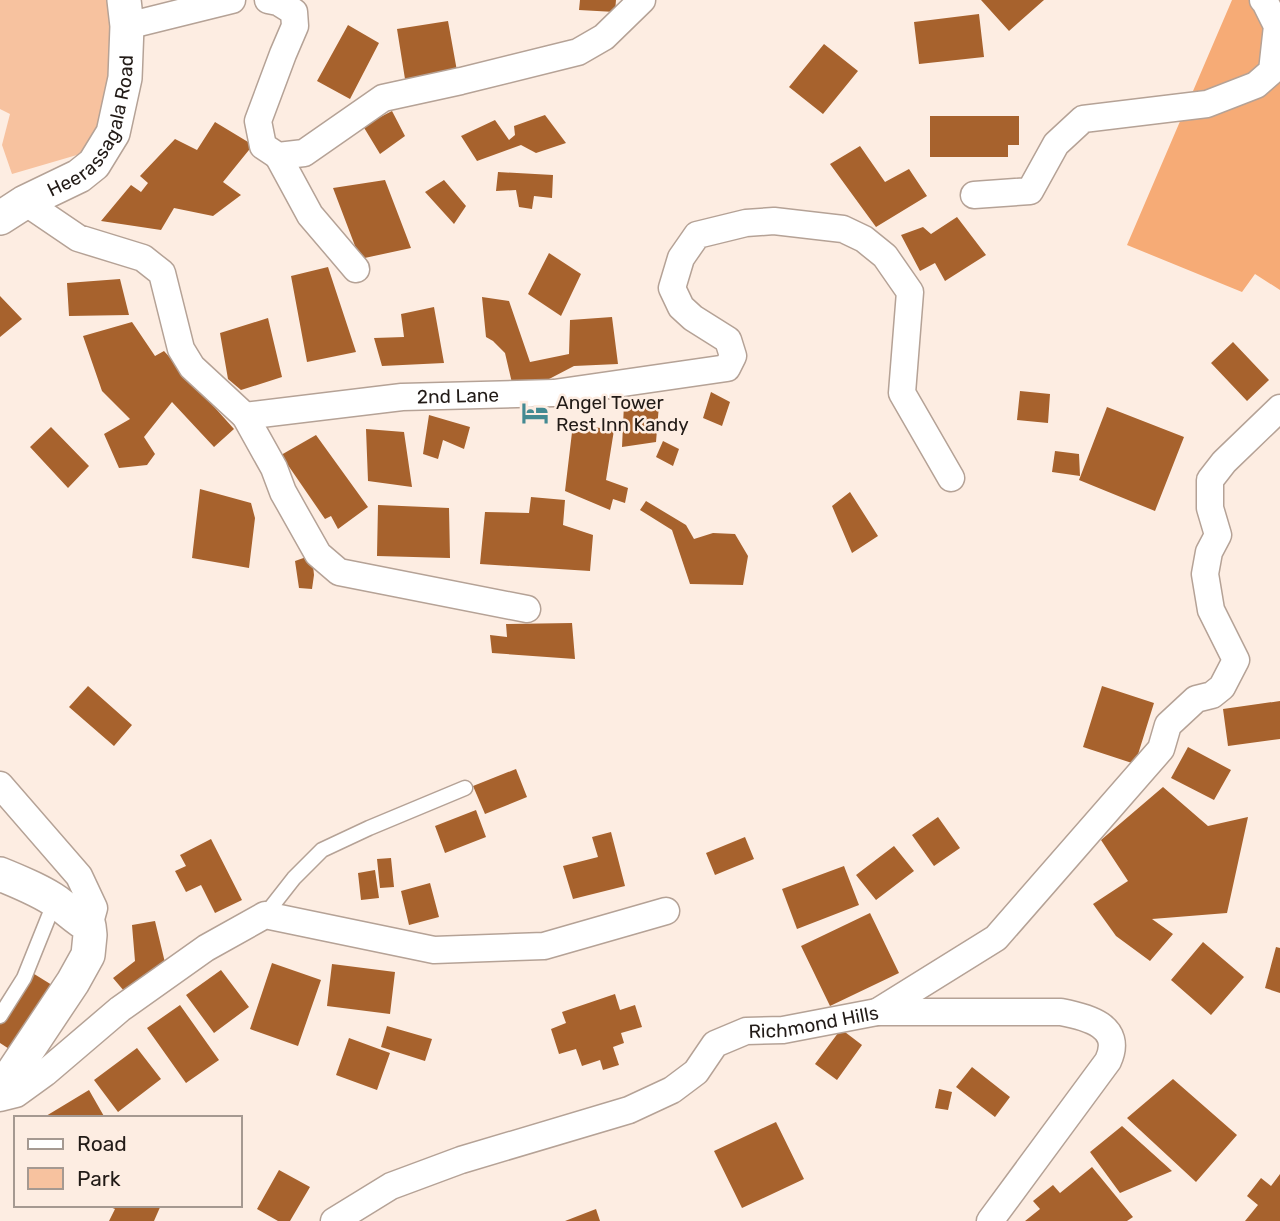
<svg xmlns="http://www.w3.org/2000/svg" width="1280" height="1221" font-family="Rubik,sans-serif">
  <rect width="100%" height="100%" fill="#fdede2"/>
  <path fill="#f7c29f" d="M0 0H112L114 104 94 150 12 174 2 145 10 114 0 109Z"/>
  <path fill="#f6ab76" d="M1232 0H1280V290L1255 274 1242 292 1127 245Z"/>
  <path fill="#a7622d" d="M580 0H616L615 12 579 10Z
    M981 0H1044L1009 31Z
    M979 14 984 57 919 64 914 22Z
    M448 21 457 71 405 79 397 29Z
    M348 25 379 43 350 99 317 81Z
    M824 44 858 71 823 114 789 87Z
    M392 111 405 136 380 154 363 126Z
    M545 115 566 143 536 153 521 145 477 161 461 136 495 120 509 140 515 135 514 126Z
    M930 116H1019V145H1008V157H930Z
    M215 122 253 145 223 182 241 195 213 216 174 208 161 230 101 221 131 185 141 192 148 183 140 176 175 139 197 150Z
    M860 146 885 182 909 169 927 196 876 227 830 164Z
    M498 172 553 175 552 198 534 196 532 209 519 207 516 190 496 191Z
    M385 180 411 248 360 259 333 188Z
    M444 180 466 206 454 224 425 192Z
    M957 217 986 255 945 281 935 263 920 271 901 235 923 227 931 234Z
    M549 253 581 274 561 316 528 294Z
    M328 267 356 352 307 362 291 276Z
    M120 279 129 315 69 316 67 283Z
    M0 296 22 319 0 337Z
    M482 297 509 301 530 362 569 354 570 320 612 317 618 364 574 366 528 390 512 383 505 353 493 341 486 337Z
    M434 307 444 363 382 366 374 338 404 337 401 314Z
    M268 318 282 377 241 390 228 379 220 333Z
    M132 322 155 356 164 351 234 429 214 447 172 402 144 437 155 454 147 465 119 468 104 434 130 419 102 391 83 336Z
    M1233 342 1269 380 1247 401 1211 363Z
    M1020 391 1050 394 1048 423 1017 420Z
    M711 392 730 402 722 426 703 418Z
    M624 404 659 405 656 442 622 447Z
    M1107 407 1184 437 1155 511 1079 480Z
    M429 415 470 427 464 449 443 440 438 459 423 454Z
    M573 424 614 430 606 480 628 488 625 503 613 499 610 510 565 491Z
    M51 427 89 466 68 488 30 447Z
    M366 429 404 432 412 487 368 481Z
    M316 435 368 507 338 529 331 516 325 519 281 455Z
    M663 441 679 449 673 466 656 457Z
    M1055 451 1079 454 1080 476 1052 472Z
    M200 489 251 503 255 518 249 568 192 558Z
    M850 492 878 536 852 553 832 506Z
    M531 497 565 500 563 525 593 535 590 571 480 564 485 512 529 513Z
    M646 501 686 525 694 539 713 533 735 534 748 556 743 585 690 584 672 530 640 510Z
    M378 505 449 508 450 558 377 556Z
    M312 555 314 575 312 589 299 588 295 561Z
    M572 623 575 659 492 653 490 635 507 637 506 624Z
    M88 686 132 725 114 746 69 707Z
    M1102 686 1154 703 1135 764 1083 747Z
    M1280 701V739L1228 746 1223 709Z
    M1188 747 1231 770 1214 800 1171 778Z
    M516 769 527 797 485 814 473 786Z
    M1163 787 1208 826 1248 817 1227 913 1152 919 1173 934 1150 961 1116 936 1093 904 1128 881 1101 840Z
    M476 810 486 837 445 853 435 826Z
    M938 817 960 848 934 866 912 835Z
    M611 832 625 886 573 899 563 866 598 857 592 837Z
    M745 837 754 859 715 875 706 853Z
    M211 839 242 900 215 913 201 885 186 892 175 871 186 866 180 855Z
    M894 846 914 871 876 900 856 875Z
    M391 858 394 887 380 888 377 859Z
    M844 866 859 905 797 929 782 889Z
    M375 870 379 898 361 900 358 873Z
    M430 883 439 917 409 925 401 891Z
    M870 913 899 973 830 1006 801 946Z
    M155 921 167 971 130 998 113 978 135 961 132 925Z
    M1203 942 1244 977 1211 1015 1171 980Z
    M1276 947 1280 948V993L1265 988Z
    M272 963 321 980 298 1046 250 1029Z
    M332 964 395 972 390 1014 327 1006Z
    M221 970 249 1007 214 1033 186 995Z
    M31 972 60 990 20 1056 0 1043V1023Z
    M615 994 620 1010 635 1005 642 1027 621 1033 624 1043 613 1047 619 1065 603 1070 600 1060 582 1066 576 1049 559 1054 551 1029 566 1023 562 1012Z
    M180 1005 219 1060 186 1083 147 1028Z
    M387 1026 432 1039 425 1061 381 1047Z
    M841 1029 862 1045 837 1080 815 1064Z
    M349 1038 390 1053 377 1090 336 1075Z
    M137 1048 161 1079 118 1112 94 1080Z
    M972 1067 1010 1097 995 1117 956 1087Z
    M1173 1079 1237 1135 1196 1182 1127 1118Z
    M939 1089 952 1092 948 1110 935 1108Z
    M89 1090 105 1118H47L46 1116Z
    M776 1122 804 1179 742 1208 714 1151Z
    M1122 1126 1172 1171 1120 1193 1090 1152Z
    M1092 1167 1133 1217 1127 1221H1025L1040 1209 1033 1201 1053 1185 1060 1193Z
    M279 1170 310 1187 290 1221H278L257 1209Z
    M1280 1174V1221H1245L1258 1205 1247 1196 1261 1178 1271 1186Z
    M105 1205H161L154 1221H109L115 1209Z
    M596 1209 600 1221H565Z"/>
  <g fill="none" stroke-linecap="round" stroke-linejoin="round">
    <defs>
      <path id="service" d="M265 915 294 878 322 850 369 828 465 788
        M0 1016 24 978 55 901"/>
      <g id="minor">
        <path d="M268 0 278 2 294 12 295 26 283 54 258 121 263 146 278 156 304 153 383 98 461 81 578 52 604 37 642 0"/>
        <path d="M127 26 232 0"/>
        <path d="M278 156 310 215 356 269"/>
        <path d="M974 195 1030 191 1056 144 1083 119 1207 104 1256 85 1272 71 1277 26 1265 2 1263 0"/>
        <path id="s1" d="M25 202 78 238 143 258 162 273 181 349 192 367 245 416 402 397 554 393 727 368 733 356 728 340 693 318 681 307 672 288 681 258 697 235 746 223 774 221 843 229 864 239 885 256 910 292 902 393 951 478"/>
        <path d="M245 416 274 468 283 492 318 554 339 572 527 609"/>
        <path d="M0 785 79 876 94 908 89 926"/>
        <path d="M877 1012 996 938 1161 749 1168 725 1196 699 1212 695 1222 687 1236 660 1211 610 1205 574 1209 552 1218 535 1210 508V480L1224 462 1280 408"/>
        <path d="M0 1098 16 1094 45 1073 120 1009 206 948 265 915 434 950 544 946 666 911"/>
        <path id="s2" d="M334 1221 391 1186 461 1160 629 1110 672 1090 696 1072 715 1044 746 1031 783 1030 877 1012H1061C1087 1017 1124 1026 1108 1061L990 1221"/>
      </g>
      <g id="tertiary">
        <path id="s3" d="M0 218 25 202 79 176 94 164 113 133 125 78 127 26 124 0"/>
        <path d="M0 874C19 882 40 890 57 902 68 910 77 919 89 926L90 935 88 955 73 982 9 1078 0 1085"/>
      </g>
    </defs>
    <use href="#service" stroke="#b5a296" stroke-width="17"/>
    <use href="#minor" stroke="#b5a296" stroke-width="29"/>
    <use href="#tertiary" stroke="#b5a296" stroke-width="36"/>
    <use href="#service" stroke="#fff" stroke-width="14"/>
    <use href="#minor" stroke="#fff" stroke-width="26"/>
    <use href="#tertiary" stroke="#fff" stroke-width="33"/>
  </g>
  <defs>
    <symbol id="hotel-bare" viewBox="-9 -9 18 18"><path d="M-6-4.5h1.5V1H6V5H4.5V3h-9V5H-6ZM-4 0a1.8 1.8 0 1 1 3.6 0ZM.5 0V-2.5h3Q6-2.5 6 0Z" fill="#438a92" stroke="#fdede2" stroke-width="2.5" paint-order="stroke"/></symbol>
  </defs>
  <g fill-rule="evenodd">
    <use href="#hotel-bare" x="516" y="394" width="38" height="38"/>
  </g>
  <g text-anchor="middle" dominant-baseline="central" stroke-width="5" stroke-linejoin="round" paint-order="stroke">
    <g font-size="19" fill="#221b17" stroke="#fdede2">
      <text stroke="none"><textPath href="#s3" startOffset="140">Heerassagala Road</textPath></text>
      <text stroke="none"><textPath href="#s1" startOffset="542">2nd Lane</textPath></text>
      <text stroke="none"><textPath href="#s2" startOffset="530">Richmond Hills</textPath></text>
    </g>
    <g font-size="19" fill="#221b17" stroke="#fdede2" text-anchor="start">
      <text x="556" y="402">Angel Tower<tspan x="556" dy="22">Rest Inn Kandy</tspan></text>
    </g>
  </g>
  <rect x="14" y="1116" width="228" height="91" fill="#fdede2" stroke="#a59991" stroke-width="2"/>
  <rect x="28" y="1139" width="35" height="10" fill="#ffffff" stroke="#a59991" stroke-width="2"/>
  <text x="77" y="1151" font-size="21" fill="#221b17">Road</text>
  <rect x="28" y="1168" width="35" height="21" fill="#f7c29f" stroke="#a59991" stroke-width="2"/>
  <text x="77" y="1186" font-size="21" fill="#221b17">Park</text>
</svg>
